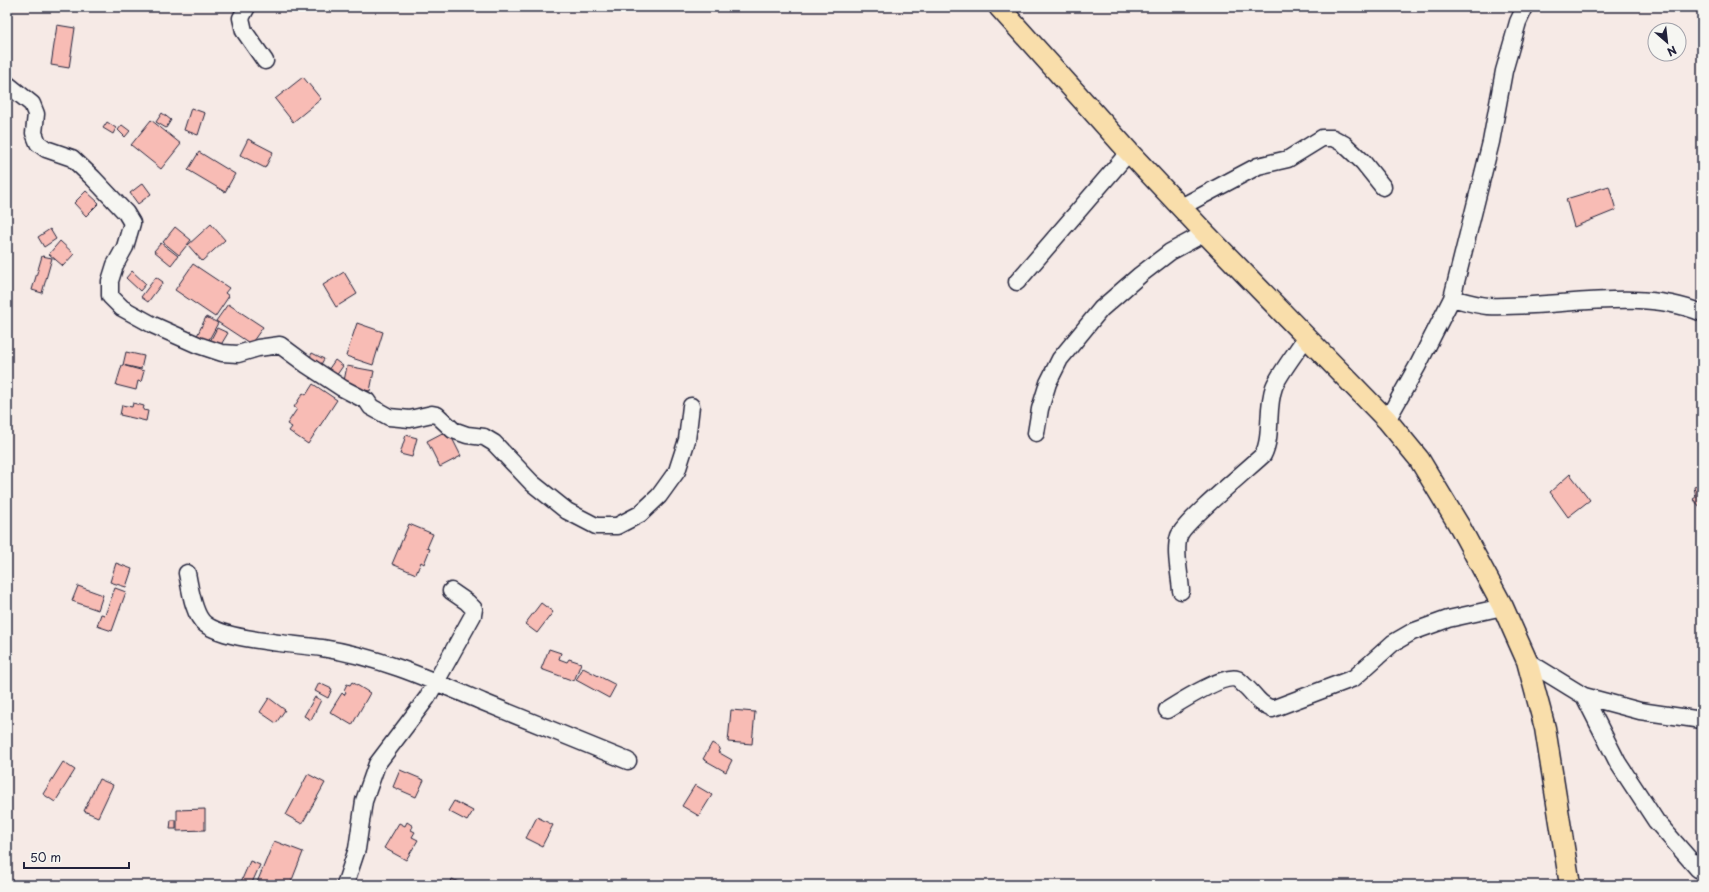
<svg xmlns="http://www.w3.org/2000/svg" width="1709" height="892" font-family="'Playpen Sans',sans-serif">
  <rect width="100%" height="100%" fill="#f6eae6"/>
  <filter id="ink" filterUnits="userSpaceOnUse"><feTurbulence type="fractalNoise" baseFrequency=".025" numOctaves="2"/><feDisplacementMap in="SourceGraphic" scale="8" xChannelSelector="R" yChannelSelector="G"/><feConvolveMatrix kernelMatrix="1 2 1 2 8 2 1 2 1" color-interpolation-filters="sRGB"/></filter>
  <g filter="url(#ink)">
    <path fill="#f8bcb5" stroke="#22223b" d="M57 25 75 28 69 68 51 65Z
      M303 77 321 99 293 122 275 99Z
      M191 108 205 113 198 135 184 130Z
      M162 113 171 120 166 128 156 122Z
      M151 120 181 144 161 169 131 145Z
      M107 122 116 128 113 134 103 128Z
      M122 125 130 131 125 137 118 130Z
      M248 139 273 152 265 168 240 155Z
      M199 152 235 174 225 192 188 170Z
      M143 183 151 194 138 204 130 193Z
      M1609 186 1616 210 1574 227 1566 199Z
      M86 191 99 203 86 216 74 203Z
      M211 224 225 240 202 261 188 245Z
      M175 227 191 240 179 255 163 242Z
      M50 229 56 239 44 247 38 237Z
      M60 241 74 254 63 266 49 254Z
      M161 243 178 256 171 265 154 251Z
      M42 256 52 258 42 293 32 290Z
      M193 264 229 288 225 293 229 296 215 317 175 290Z
      M132 271 146 284 140 291 126 278Z
      M344 272 357 294 336 307 323 285Z
      M156 277 163 282 148 302 141 297Z
      M228 304 263 327 251 344 216 321Z
      M206 317 218 323 205 347 194 342Z
      M357 323 383 332 373 365 346 356Z
      M217 328 228 333 219 348 209 343Z
      M126 352 144 356 141 369 123 365Z
      M312 353 324 359 319 368 307 363Z
      M335 360 343 366 336 376 328 370Z
      M122 365 144 371 141 382 138 381 136 390 116 385Z
      M347 366 374 371 370 391 343 386Z
      M313 384 337 400 308 444 289 431 292 427 287 424 297 409 294 407 303 393 306 395Z
      M133 403 144 406 143 410 148 411 146 421 120 415 122 405 132 407Z
      M448 430 461 456 440 467 427 441Z
      M406 435 417 438 412 457 400 454Z
      M1570 474 1590 500 1568 517 1550 492Z
      M1702 483V509L1693 499 1696 497 1694 487Z
      M409 524 433 534 427 548 430 549 424 564 421 562 416 574 392 564Z
      M116 563 132 569 126 587 110 582Z
      M78 586 103 595 98 610 72 601Z
      M115 588 126 592 112 631 97 626 101 614 105 615Z
      M541 603 553 612 537 633 525 624Z
      M549 649 561 653 559 659 567 662 569 659 581 663 574 681 541 669Z
      M583 668 616 685 609 698 576 680Z
      M352 682 370 693 352 725 330 712 342 693 344 695 346 692 344 690 347 684 350 685Z
      M319 683 332 689 328 698 315 691Z
      M315 697 321 700 311 720 304 716Z
      M269 698 285 710 276 723 260 712Z
      M731 710 755 712 752 744 728 742Z
      M712 743 720 748 718 752 732 760 726 772 703 759Z
      M63 762 75 770 55 802 43 794Z
      M400 770 424 780 416 797 393 787Z
      M308 774 325 783 302 824 286 815Z
      M99 779 113 785 98 817 84 811Z
      M695 785 712 795 699 816 682 806Z
      M454 801 473 811 467 821 448 811Z
      M205 809V830L177 831V810Z
      M537 817 553 825 542 846 526 838Z
      M171 820H176V829H170Z
      M407 822 413 826 411 830 415 832 412 837 418 840 406 860 384 848 399 823 405 826Z
      M274 841 303 852 290 885H256Z
      M250 861 260 865 251 885H241L240 884Z
      M452 879 465 885H450Z"/>
    <g fill="none" stroke-linecap="round" stroke-linejoin="round">
      <defs>
        <path id="minor" d="M247 7 241 18 244 31 265 61
          M7 84 32 104 36 114 34 133 38 143 46 149 72 158 93 178 126 213 132 223 125 247 115 265 110 281V296L122 308 153 325 198 345 222 353 238 354 258 348 280 345 307 365 342 388 367 401 371 407 389 417 410 419 432 414 437 415 453 430 467 435 484 437 494 443 532 483 567 511 596 526H617L640 514 659 496 677 471 687 440 691 406
          M1181 207 1258 166 1288 159 1322 138H1333L1344 144 1363 162 1383 187
          M1017 282 1129 152
          M1452 298C1463 301 1476 305 1487 306 1557 309 1637 286 1702 313
          M1387 420 1418 365 1452 298 1491 142 1504 71 1518 22 1525 7
          M1036 433 1040 409 1048 383 1060 359 1101 309 1140 275 1170 252 1205 233
          M187 573C190 587 193 615 205 624 225 640 294 644 322 648 380 657 429 679 483 702 531 722 580 741 628 761
          M1181 591C1180 575 1174 551 1179 536 1184 522 1248 469 1263 455 1273 436 1266 409 1274 387 1279 374 1298 350 1306 337
          M1527 661 1584 696 1640 711 1702 720
          M1584 696 1618 763 1656 821 1698 869
          M1167 710C1180 702 1224 674 1237 679 1239 680 1242 683 1244 685 1255 694 1257 703 1272 709L1354 678 1393 643 1412 632 1448 619 1503 607
          M345 885 357 849 364 801 377 764 427 698 473 615 474 609 467 602 451 591"/>
        <path id="major" d="M999 7 1129 152 1205 233 1387 420 1419 459 1460 527 1503 607 1527 661 1545 728 1570 885"/>
      </defs>
      <use href="#minor" stroke="#22223b" stroke-width="19"/>
      <use href="#major" stroke="#22223b" stroke-width="23"/>
      <use href="#minor" stroke="#f6f6f2" stroke-width="16"/>
      <use href="#major" stroke="#f9deab" stroke-width="20"/>
    </g>
  </g>
  <rect width="1709" height="892" fill="none" stroke="#f6f6f2" stroke-width="24"/>
  <rect x="12" y="12" width="1685" height="868" fill="none" stroke="#22223b" stroke-width="1.5" filter="url(#ink)"/>
  <g transform="translate(1667 42) rotate(152)"><circle r="19" fill="#f6f6f2" stroke="#a1a1a9"/>
  <path d="M0-3L7 15L0 10L-7 15Z" fill="#22223b"/>
  <text y="-6" font-size="11" font-weight="bold" text-anchor="middle" fill="#22223b">N</text>
  </g>
  <path d="M24 862v6h105v-6" fill="none" stroke="#22223b" stroke-width="2"/>
  <text x="30" y="862" font-size="12" fill="#22223b" stroke="#f6f6f2" stroke-width="3" paint-order="stroke">50 m</text>
</svg>
